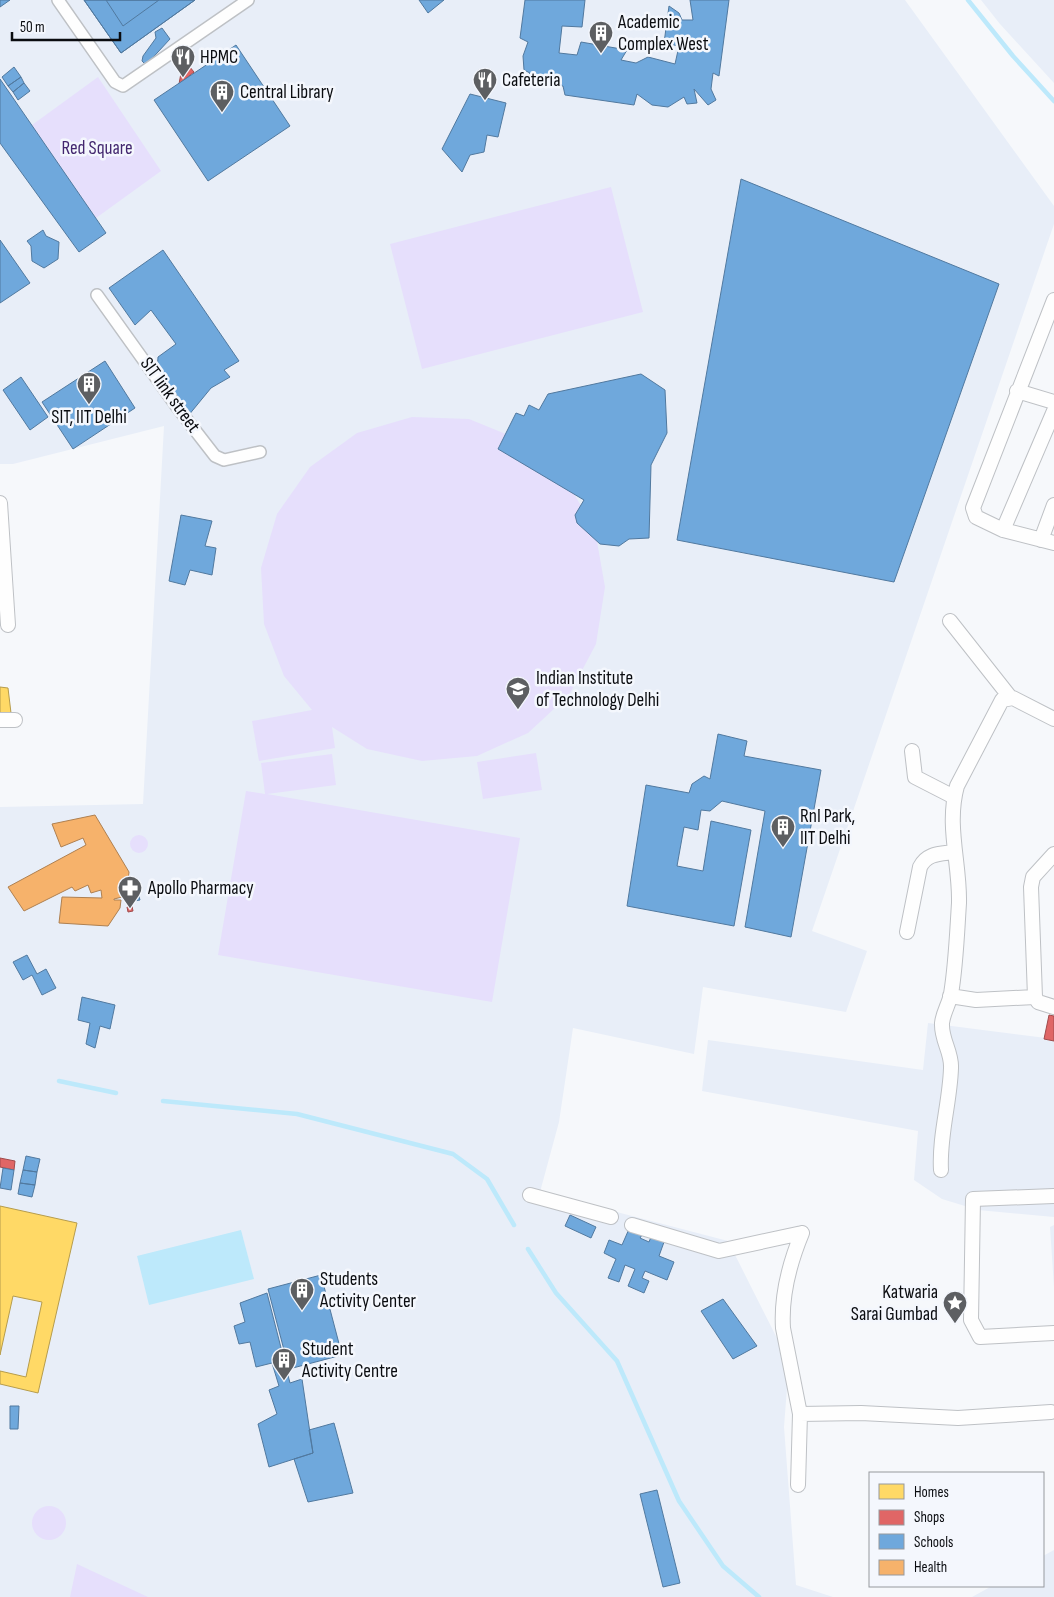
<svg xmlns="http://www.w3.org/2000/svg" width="1054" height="1597" font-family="'Sofia Sans Condensed',sans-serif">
  <rect width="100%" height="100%" fill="#f6f8fb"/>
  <path fill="#e8eef8" d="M0 0H905L1054 206V224L812 931 867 951 846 1012 703 987 694 1054 573 1028 559 1122 540 1192 728 1241 789 1362 784 1427 796 1585 833 1597H0V807L143 804 164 426 13 464H0Z
    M981 0H1054V83L1000 24Z
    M928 1023 1054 1039V1217L978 1210 942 1199 914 1180 918 1131 702 1091 708 1040 923 1070Z
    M1054 1225V1287L1050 1227Z
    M1054 1550V1597H972L992 1586H1043V1556Z"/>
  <path fill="#e6dffc" d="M98 77 161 171 96 218 32 125Z
    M611 187 643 312 422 369 390 244Z
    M412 417 469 419 523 441 566 480 595 530 605 587 596 644 569 695 528 733 477 756 422 761 367 749 332 727 335 748 259 761 252 721 312 710 284 676 264 624 261 568 277 514 310 467 357 433Z
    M536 753 542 790 483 799 477 762Z
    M332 754 336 785 267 794 520 838 492 1002 218 955 246 791 265 794 261 763Z
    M130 844a9 9 0 1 1 18 0a9 9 0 1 1-18 0Z
    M32 1523a17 17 0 1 1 34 0a17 17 0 1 1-34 0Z
    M77 1564 148 1597H70Z"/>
  <path fill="#bde9fb" d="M241 1230 254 1279 149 1305 137 1256Z"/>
  <path fill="#ffd966" stroke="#b69c4c" d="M0 687 8 688 11 713 0 715Z
    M0 1206 77 1223 38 1393 0 1384V1371L26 1377 42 1302 13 1296 0 1355Z"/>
  <path fill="#e06666" stroke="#a04b4c" d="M212 51 216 57 207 63 203 57Z
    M189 66 194 72 179 84 181 73Z
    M132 906 133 911 128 912 127 907Z
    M1049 1015 1054 1016V1041L1044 1039Z
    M0 1158 15 1161 14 1170 0 1167Z"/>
  <path fill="#6fa8dc" stroke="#51799f" d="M0 0H10L0 7Z
    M84 0H195L121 53Z
    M84 0H195L121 53Z
    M106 0H159L123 26Z
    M419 0H444L428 13Z
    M525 0H585L582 27 562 26 559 53 577 55 581 42 627 50 621 60 636 63 648 57 675 64 679 46 664 43 669 6 679 13 682 20H693L690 0H729L719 76 713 73 711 89 716 100 708 105 694 89 697 103 687 104 684 97 668 107 652 105 637 94 634 105 565 95 563 86 549 84 530 85 526 82 530 73 524 70 523 56 528 42 520 38Z
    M162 28 170 39 146 65 142 61 143 56 156 38 155 32Z
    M236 45 290 126 208 181 154 100Z
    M14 67 21 77 8 86 2 77Z
    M21 77 24 83 13 92 8 86Z
    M0 79 106 233 79 252 0 143Z
    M24 83 30 91 18 100 13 92Z
    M470 94 506 103 498 137 487 135 484 152 470 155 462 172 442 149Z
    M741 179 999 284 894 582 677 540Z
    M43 230 46 236 59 242 58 259 44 268 32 261 31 246 27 241Z
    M0 240 30 283 0 303Z
    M163 250 239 361 224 370 230 377 211 388 188 416 157 374 158 357 176 344 151 310 135 325 109 288Z
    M105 361 135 408 73 449 42 402Z
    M641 374 665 390 667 433 651 465 649 538 629 539 619 546 600 544 577 523 575 515 584 500 498 449 516 413 524 416 529 405 539 410 548 394Z
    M21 377 48 417 30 430 3 390Z
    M181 515 212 521 205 546 216 548 212 575 190 570 185 585 169 581Z
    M718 734 747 741 744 756 821 770 791 937 745 927 765 811 722 801 710 811 701 810 698 830 684 827 677 866 703 871 711 821 751 830 734 926 627 906 646 785 689 793 692 784 704 776 710 779Z
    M138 893 140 900 128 902 127 896Z
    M27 955 37 974 46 969 56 988 42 995 32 975 23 980 13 962Z
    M82 997 115 1005 110 1029 100 1026 95 1048 86 1044 90 1023 78 1020Z
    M26 1156 40 1159 37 1172 23 1170Z
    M3 1168 14 1170 11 1190 0 1188Z
    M23 1170 37 1172 35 1185 20 1183Z
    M20 1183 35 1185 32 1197 18 1194Z
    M570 1215 596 1227 591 1238 565 1226Z
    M629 1229 642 1235 640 1238 649 1242 651 1237 664 1242 659 1256 674 1262 667 1280 645 1271 642 1278 649 1281 644 1293 628 1286 635 1269 625 1265 619 1282 608 1278 616 1259 604 1253 609 1240 622 1245Z
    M321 1275 342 1355 289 1369 268 1289Z
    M267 1293 290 1383 302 1379 313 1453 269 1467 258 1424 277 1414 269 1390 279 1386 272 1363 256 1367 250 1342 239 1344 234 1326 245 1322 240 1303Z
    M723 1299 757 1346 733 1359 701 1311Z
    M10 1406H19L18 1429H10Z
    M334 1423 353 1493 308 1502 294 1459 313 1453 309 1430Z
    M657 1490 680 1583 663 1587 640 1494Z"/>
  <path fill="#f6b26b" stroke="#af8050" d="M95 815 129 872 126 896 114 899V900H121L120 908 108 926 59 923 62 897 102 898 101 890 91 893 88 885 75 891 72 887 24 911 8 887 86 845 83 838 61 847 52 824Z"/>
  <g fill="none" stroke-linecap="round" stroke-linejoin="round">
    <path stroke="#bde9fb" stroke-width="4.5" d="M968 0 1013 56 1054 101
      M59 1081 116 1093
      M163 1101 297 1114 453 1154 487 1179 514 1225
      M528 1249 556 1293 617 1361 679 1501 723 1566 759 1597"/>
    <defs>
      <path id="pedestrian" d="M58 0 115 82 123 86 248 0
        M97 295 177 407 215 456 224 460 260 452"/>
      <path id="minor" d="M1054 300 973 508 976 517 1003 530 1054 543
        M1017 391 1054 402
        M0 503 8 625
        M1003 530 1054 411
        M1041 540 1054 505
        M950 621 1010 697
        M0 720H15
        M912 751 915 777 954 797
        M1054 854 1033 877 1031 887 1035 997 1038 1002 1054 1007
        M907 932 920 867C927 853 940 854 954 852
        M950 996 976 1000 1035 997
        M941 1170C939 1136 950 1102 951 1068 952 1052 941 1040 942 1023 943 1013 949 1004 951 994 956 964 957 933 959 903 960 863 946 826 957 786L1002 700 1013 698 1054 719
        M530 1195 611 1217
        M1054 1196 973 1199 971 1320 980 1337 1054 1333
        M632 1225 719 1251 802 1233
        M800 1414 861 1413 958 1418 1051 1412
        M798 1485 800 1414 783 1328C781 1296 790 1262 802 1233"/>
    </defs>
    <use href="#pedestrian" stroke="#bec1c5" stroke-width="14"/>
    <use href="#minor" stroke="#bec1c5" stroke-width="16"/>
    <use href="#pedestrian" stroke="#fefefe" stroke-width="11"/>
    <use href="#minor" stroke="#fefefe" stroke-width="14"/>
  </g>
  <defs>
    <symbol id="building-pin" viewBox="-11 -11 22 30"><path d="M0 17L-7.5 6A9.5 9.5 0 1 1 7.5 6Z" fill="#5d5f62" stroke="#f4f7fd"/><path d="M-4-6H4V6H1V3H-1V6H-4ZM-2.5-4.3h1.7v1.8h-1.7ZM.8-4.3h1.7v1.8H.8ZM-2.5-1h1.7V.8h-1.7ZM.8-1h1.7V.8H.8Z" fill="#fff"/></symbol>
    <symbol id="restaurant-pin" viewBox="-11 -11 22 30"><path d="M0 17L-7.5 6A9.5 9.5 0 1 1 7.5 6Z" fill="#5d5f62" stroke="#f4f7fd"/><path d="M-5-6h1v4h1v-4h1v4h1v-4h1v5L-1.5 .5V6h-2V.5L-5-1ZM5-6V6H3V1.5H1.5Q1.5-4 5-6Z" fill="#fff"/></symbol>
    <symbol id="university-pin" viewBox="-11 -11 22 30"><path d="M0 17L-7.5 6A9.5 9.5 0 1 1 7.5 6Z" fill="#5d5f62" stroke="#f4f7fd"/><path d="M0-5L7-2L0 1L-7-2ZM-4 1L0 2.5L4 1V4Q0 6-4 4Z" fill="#fff"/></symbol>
    <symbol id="pharmacy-pin" viewBox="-11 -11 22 30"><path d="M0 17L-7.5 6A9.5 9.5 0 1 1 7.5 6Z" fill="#5d5f62" stroke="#f4f7fd"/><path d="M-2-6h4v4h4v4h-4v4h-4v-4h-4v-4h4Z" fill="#fff"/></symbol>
    <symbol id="sight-pin" viewBox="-11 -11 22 30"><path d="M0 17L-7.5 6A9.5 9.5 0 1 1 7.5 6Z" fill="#5d5f62" stroke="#f4f7fd"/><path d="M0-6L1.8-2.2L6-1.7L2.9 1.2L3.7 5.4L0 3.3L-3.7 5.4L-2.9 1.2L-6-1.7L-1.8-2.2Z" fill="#fff"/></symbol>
  </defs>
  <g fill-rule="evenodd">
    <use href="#building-pin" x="587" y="19" width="28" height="38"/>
    <use href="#restaurant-pin" x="169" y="43" width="28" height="38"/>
    <use href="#restaurant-pin" x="471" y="66" width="28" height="38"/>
    <use href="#building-pin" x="208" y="78" width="28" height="38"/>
    <use href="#building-pin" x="75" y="370" width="28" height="38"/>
    <use href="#university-pin" x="504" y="675" width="28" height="38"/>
    <use href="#building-pin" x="769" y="813" width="28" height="38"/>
    <use href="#pharmacy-pin" x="116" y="874" width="28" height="38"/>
    <use href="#building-pin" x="288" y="1276" width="28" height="38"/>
    <use href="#sight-pin" x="941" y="1289" width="28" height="38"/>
    <use href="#building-pin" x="270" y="1346" width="28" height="38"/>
  </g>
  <g text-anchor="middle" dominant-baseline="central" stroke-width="5" stroke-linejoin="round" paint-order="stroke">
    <g font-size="19" fill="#0a0c10" stroke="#f4f7fd" text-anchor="start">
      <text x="618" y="22">Academic<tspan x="618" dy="22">Complex West</tspan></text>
      <text x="200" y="57">HPMC</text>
      <text x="502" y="80">Cafeteria</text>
      <text x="240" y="92">Central Library</text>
      <text x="89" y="417" text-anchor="middle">SIT, IIT Delhi</text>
      <text x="536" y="678">Indian Institute<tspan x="536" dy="22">of Technology Delhi</tspan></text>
      <text x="800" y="816">RnI Park,<tspan x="800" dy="22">IIT Delhi</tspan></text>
      <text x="148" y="888">Apollo Pharmacy</text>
      <text x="320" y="1279">Students<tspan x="320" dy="22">Activity Center</tspan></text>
      <text x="938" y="1292" text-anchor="end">Katwaria<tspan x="938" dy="22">Sarai Gumbad</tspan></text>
      <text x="302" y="1349">Student<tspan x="302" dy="22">Activity Centre</tspan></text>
    </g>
    <g font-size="19" fill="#43276f" stroke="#f4f7fd">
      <text x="97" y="148">Red Square</text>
    </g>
    <g font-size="19" fill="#0a0c10" stroke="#f4f7fd">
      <text transform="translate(170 395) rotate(54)">SIT link street</text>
    </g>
  </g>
  <rect x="869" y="1472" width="175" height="115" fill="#f4f7fd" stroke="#96999e"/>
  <rect x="879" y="1484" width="25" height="15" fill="#ffd966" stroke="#96999e"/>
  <text x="914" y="1497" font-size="15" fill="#0a0c10">Homes</text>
  <rect x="879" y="1510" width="25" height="15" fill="#e06666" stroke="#96999e"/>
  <text x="914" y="1522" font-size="15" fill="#0a0c10">Shops</text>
  <rect x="879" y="1534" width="25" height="15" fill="#6fa8dc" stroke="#96999e"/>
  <text x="914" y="1547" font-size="15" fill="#0a0c10">Schools</text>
  <rect x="879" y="1560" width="25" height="15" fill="#f6b26b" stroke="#96999e"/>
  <text x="914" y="1572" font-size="15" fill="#0a0c10">Health</text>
  <path d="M12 32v8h108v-8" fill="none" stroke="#0a0c10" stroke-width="2.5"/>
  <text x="20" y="32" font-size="15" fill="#0a0c10" stroke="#f4f7fd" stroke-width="4" paint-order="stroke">50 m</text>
</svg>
